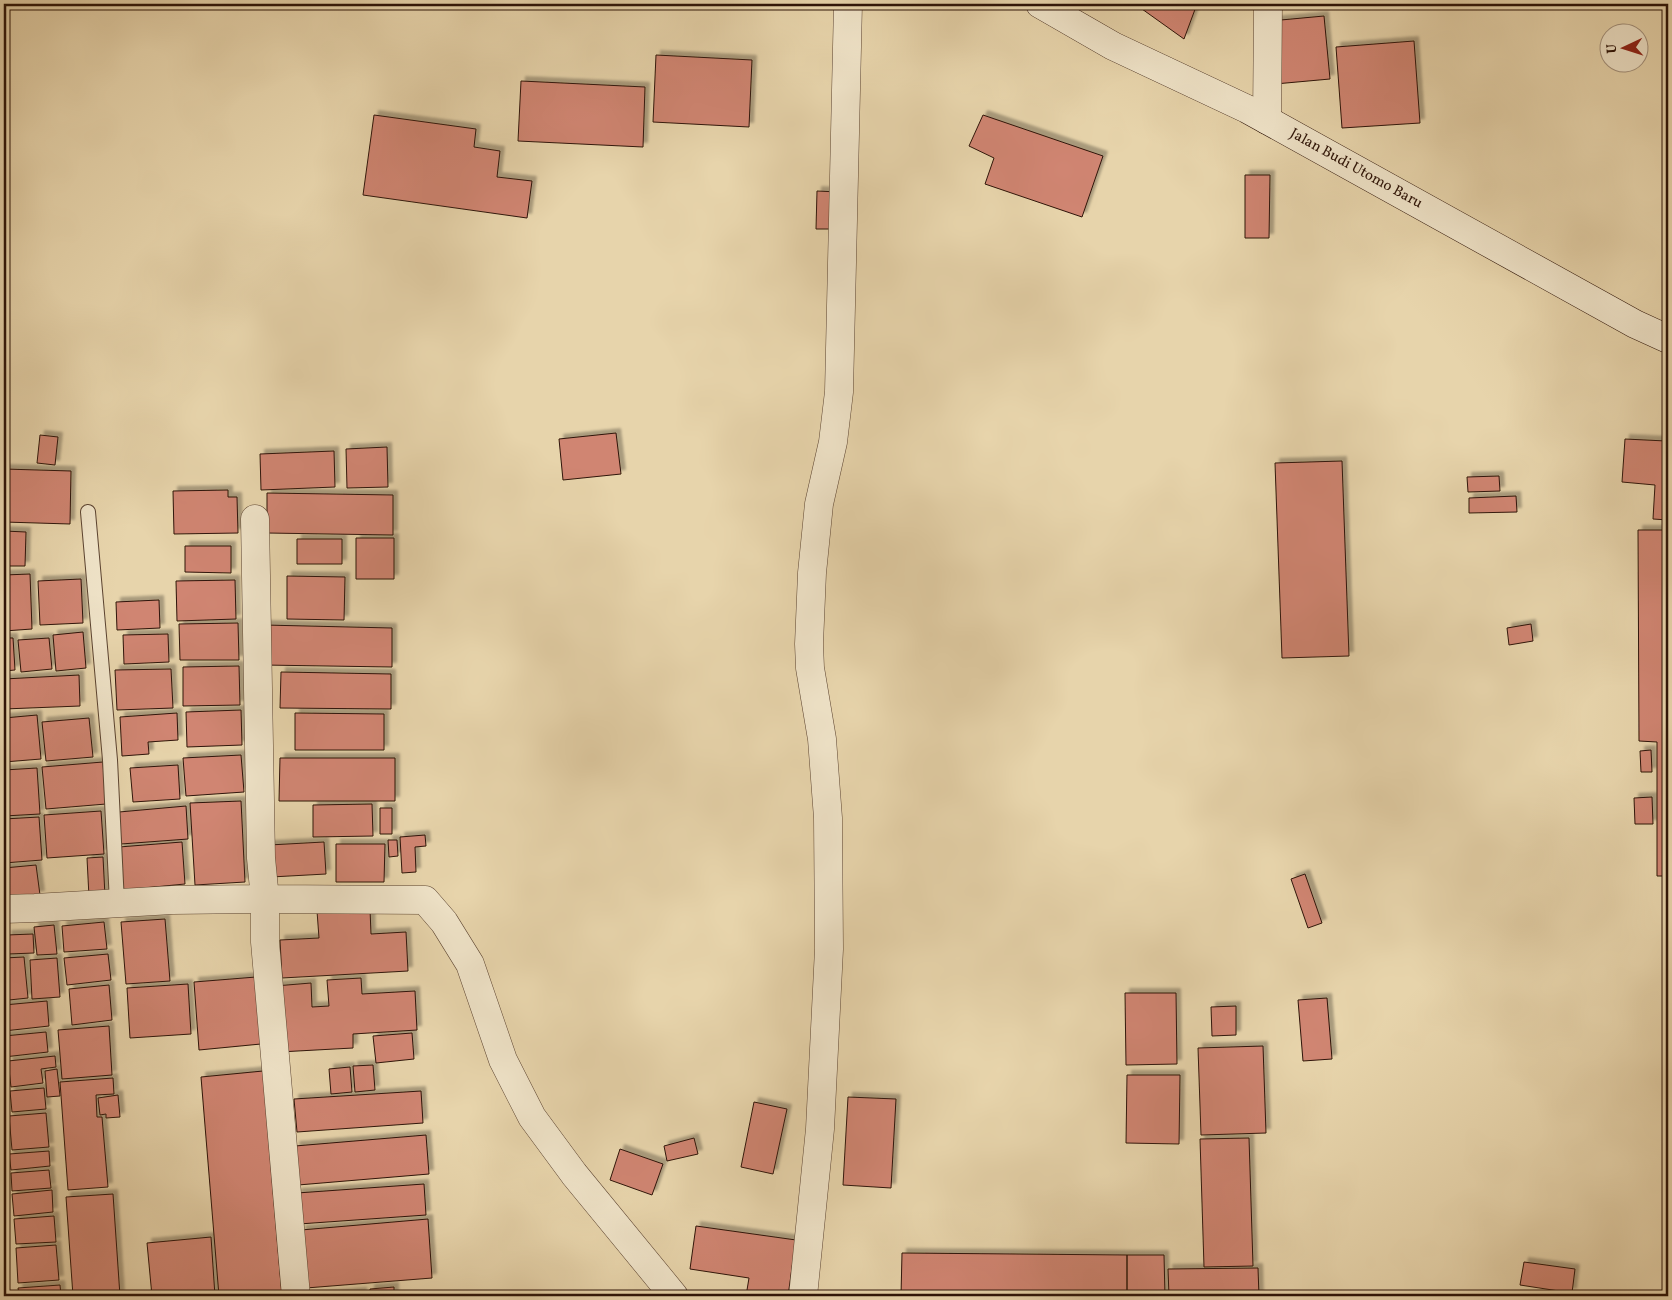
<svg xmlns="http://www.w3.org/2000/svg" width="1672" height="1300" font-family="Vollkorn,serif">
  <defs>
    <filter id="shadow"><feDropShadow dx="4.5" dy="-4.5" stdDeviation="1" flood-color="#0004"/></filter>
  </defs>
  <rect width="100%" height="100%" fill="#e7d4ab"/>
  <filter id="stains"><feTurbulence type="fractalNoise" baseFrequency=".004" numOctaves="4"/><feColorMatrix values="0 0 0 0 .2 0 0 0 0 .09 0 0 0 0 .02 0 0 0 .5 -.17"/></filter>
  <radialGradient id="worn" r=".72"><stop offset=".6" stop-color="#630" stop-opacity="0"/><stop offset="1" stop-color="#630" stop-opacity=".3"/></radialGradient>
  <path fill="#d08572" stroke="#2e1408" filter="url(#shadow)" d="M1135 4H1197L1184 39Z
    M1324 16 1330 79 1275 84 1270 21Z
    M1414 41 1420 123 1342 128 1336 47Z
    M656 55 752 60 749 127 653 122Z
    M521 81 645 87 643 147 518 141Z
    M374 115 476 129 474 147 500 151 497 177 532 181 527 218 363 195Z
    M983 115 1103 156 1082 217 985 184 994 158 969 146Z
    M1245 175H1270L1269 238H1245Z
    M817 191 838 192V229H816Z
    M1668 412V520L1653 519 1655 485 1622 482 1625 439 1666 441Z
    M616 433 621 474 563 480 559 439Z
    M40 435 58 437 55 465 37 463Z
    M387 447 388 487 347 488 346 449Z
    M334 451 335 487 261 490 260 454Z
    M1342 461 1349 656 1282 658 1275 463Z
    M4 469 71 471 70 524 4 522Z
    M1499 476 1500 491 1468 492 1467 477Z
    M228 490V497H237L238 533 174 534 173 491Z
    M267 493 393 495V535L267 533Z
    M1516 496 1517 512 1469 513V498Z
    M1638 530H1668V876H1657V742L1639 741Z
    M4 531 26 532 25 566H4Z
    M356 538H394V579H356Z
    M297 539H342V564H297Z
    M185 546H231V573L185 572Z
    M30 574 32 629 4 631V575Z
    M287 576 345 577 344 620 287 619Z
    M81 579 83 623 40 625 38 581Z
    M235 580 236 619 177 621 176 581Z
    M159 600 160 628 117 630 116 602Z
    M238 623 239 660H180L179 624Z
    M1531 624 1533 641 1509 645 1507 628Z
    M264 625 392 628V667L263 665Z
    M83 632 86 668 56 671 53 635Z
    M168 634 169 662 124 664 123 635Z
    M4 638H13L15 670 4 671Z
    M49 638 52 669 21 672 18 640Z
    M239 666 240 705 183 706V667Z
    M171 669 173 708 117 710 115 670Z
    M281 672 391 674V709L280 708Z
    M79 675 80 706 4 709V679Z
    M241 710 242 745 187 747 186 712Z
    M177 713 178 740 148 742 149 754 122 756 120 717Z
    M295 713 384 714V750H295Z
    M37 715 41 759 4 762V718Z
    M89 718 93 757 46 761 42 722Z
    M1651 750 1652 772H1641L1640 751Z
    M241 755 244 792 186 796 183 758Z
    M280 758H395V801H279Z
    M103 762 106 804 46 809 42 767Z
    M178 765 180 799 133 802 130 768Z
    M37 768 40 814 4 816V770Z
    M1652 797 1653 824H1635L1634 798Z
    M241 801 245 882 195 885 190 803Z
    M372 804 373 836 313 837V805Z
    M186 806 188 839 121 844 119 812Z
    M380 808H392V834H380Z
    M101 811 104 854 47 858 44 815Z
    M39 817 42 860 4 863V819Z
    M425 835 426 846 415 847 416 872 402 873 400 837Z
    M388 840H397L398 856 389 857Z
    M182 842 185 884 123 890 119 847Z
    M324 842 326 874 271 877 269 845Z
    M336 844H385L384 882H336Z
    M103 857 105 896 89 897 87 858Z
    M36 865 40 895 4 899V868Z
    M1305 874 1322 923 1308 928 1291 879Z
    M370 909 371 934 406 932 408 971 282 978 280 940 319 938 317 911Z
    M165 919 170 981 126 984 121 922Z
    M104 922 107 949 64 952 62 926Z
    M54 925 57 954 37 955 34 927Z
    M33 934 34 953 8 954 7 935Z
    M108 954 111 980 67 985 64 958Z
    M24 957 28 998 9 1000 8 979H4V958Z
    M57 958 60 997 32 999 30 960Z
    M256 977 261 1044 199 1050 194 982Z
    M361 978 362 994 415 991 417 1030 353 1034V1048L279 1052 275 986 311 983 312 1007 329 1006 327 980Z
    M188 984 191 1034 130 1038 127 988Z
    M109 985 112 1020 72 1025 69 989Z
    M1125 993H1176L1177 1064 1126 1065Z
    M1327 998 1332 1059 1303 1061 1298 1000Z
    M47 1001 49 1026 4 1031V1005Z
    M1236 1006V1035L1212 1036 1211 1007Z
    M109 1026 112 1075 62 1079 58 1030Z
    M46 1032 48 1052 4 1057V1036Z
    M412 1033 414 1059 376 1063 373 1036Z
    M1263 1046 1266 1133 1201 1135 1198 1048Z
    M55 1056 56 1067 41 1069 43 1083 11 1087 8 1061Z
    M373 1065 375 1090 355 1092 353 1066Z
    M350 1067 352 1092 331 1094 329 1069Z
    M57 1069 60 1096 47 1097 45 1071Z
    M263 1071 282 1296H219L201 1077Z
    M1127 1075H1180L1179 1144 1126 1143Z
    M113 1078 114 1094 96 1095 97 1117H102L108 1187 68 1190 60 1082Z
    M44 1088 46 1109 12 1112 10 1091Z
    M421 1091 423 1123 297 1132 294 1099Z
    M118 1095 120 1117 106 1118V1114L100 1115 98 1098Z
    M848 1097 896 1099 891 1188 843 1185Z
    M754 1102 787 1109 773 1174 741 1167Z
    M46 1113 49 1147 12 1150 9 1116Z
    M426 1135 429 1174 298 1185 295 1146Z
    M694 1138 698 1154 667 1161 664 1146Z
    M1249 1138 1253 1266 1204 1267 1200 1139Z
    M620 1149 663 1164 652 1195 610 1180Z
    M49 1151 50 1166 11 1170 9 1154Z
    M49 1170 51 1188 12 1191 11 1173Z
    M424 1184 426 1215 299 1224 297 1193Z
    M52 1190 53 1212 14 1216 12 1194Z
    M113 1194 120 1296H73L66 1197Z
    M54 1216 56 1242 16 1244 14 1219Z
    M428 1219 432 1278 306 1288 301 1230Z
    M696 1226 796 1240 788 1296H746L749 1278 690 1269Z
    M211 1237 215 1296H152L147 1243Z
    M56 1245 59 1280 18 1283 16 1248Z
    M902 1253 1127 1255V1296H901Z
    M1127 1255H1164L1165 1296H1127Z
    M1524 1262 1575 1269 1572 1293 1520 1285Z
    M1258 1268 1259 1296H1169L1168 1269Z
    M60 1285 61 1296H19L18 1288Z
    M394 1287V1296H370V1289Z
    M362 1292V1296H315Z"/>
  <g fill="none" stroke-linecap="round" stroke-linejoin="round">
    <defs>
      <path id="lane" d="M88 512 110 760 117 903"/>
      <path id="street" d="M1267 120 1268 4
        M4 909 35 908 172 900 265 899 261 858 255 519
        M296 1296 265 942V899L425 900 444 922 470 964 503 1060 532 1117 574 1174 674 1296
        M803 1296 820 1129 829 949 828 818 822 739 810 668 809 644 812 573 819 504 833 442 839 392 848 4"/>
      <path id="secondary" d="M1040 4 1113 46 1247 109 1635 324 1668 339"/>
    </defs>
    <use href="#lane" stroke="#5c4431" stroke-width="16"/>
    <use href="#street" stroke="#5c4431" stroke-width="29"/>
    <use href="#secondary" stroke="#2e1408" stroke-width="29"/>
    <use href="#lane" stroke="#efe3c8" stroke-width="14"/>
    <use href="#street" stroke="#efe3c8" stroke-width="28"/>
    <use href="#secondary" stroke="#efe3c8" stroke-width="28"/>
  </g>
  <g text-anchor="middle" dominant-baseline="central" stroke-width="4" stroke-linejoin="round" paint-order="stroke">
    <g font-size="15" fill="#2e1408" stroke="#efe3c8">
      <text transform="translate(1356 169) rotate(29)">Jalan Budi Utomo Baru</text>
    </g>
  </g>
  <rect width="1672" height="1300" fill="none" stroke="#e7d4ab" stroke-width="20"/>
  <rect x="5" y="5" width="1662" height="1290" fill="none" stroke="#2e1408" stroke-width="2.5"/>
  <rect x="10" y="10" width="1652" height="1280" fill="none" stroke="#2e1408"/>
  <g transform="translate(1624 48) rotate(266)"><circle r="24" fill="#efe3c8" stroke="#a2907b"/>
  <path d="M0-4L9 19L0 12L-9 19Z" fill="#8f2418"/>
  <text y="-8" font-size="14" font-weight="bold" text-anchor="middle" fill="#2e1408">U</text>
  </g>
  <rect width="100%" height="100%" filter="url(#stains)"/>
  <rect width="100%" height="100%" fill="url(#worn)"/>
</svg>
